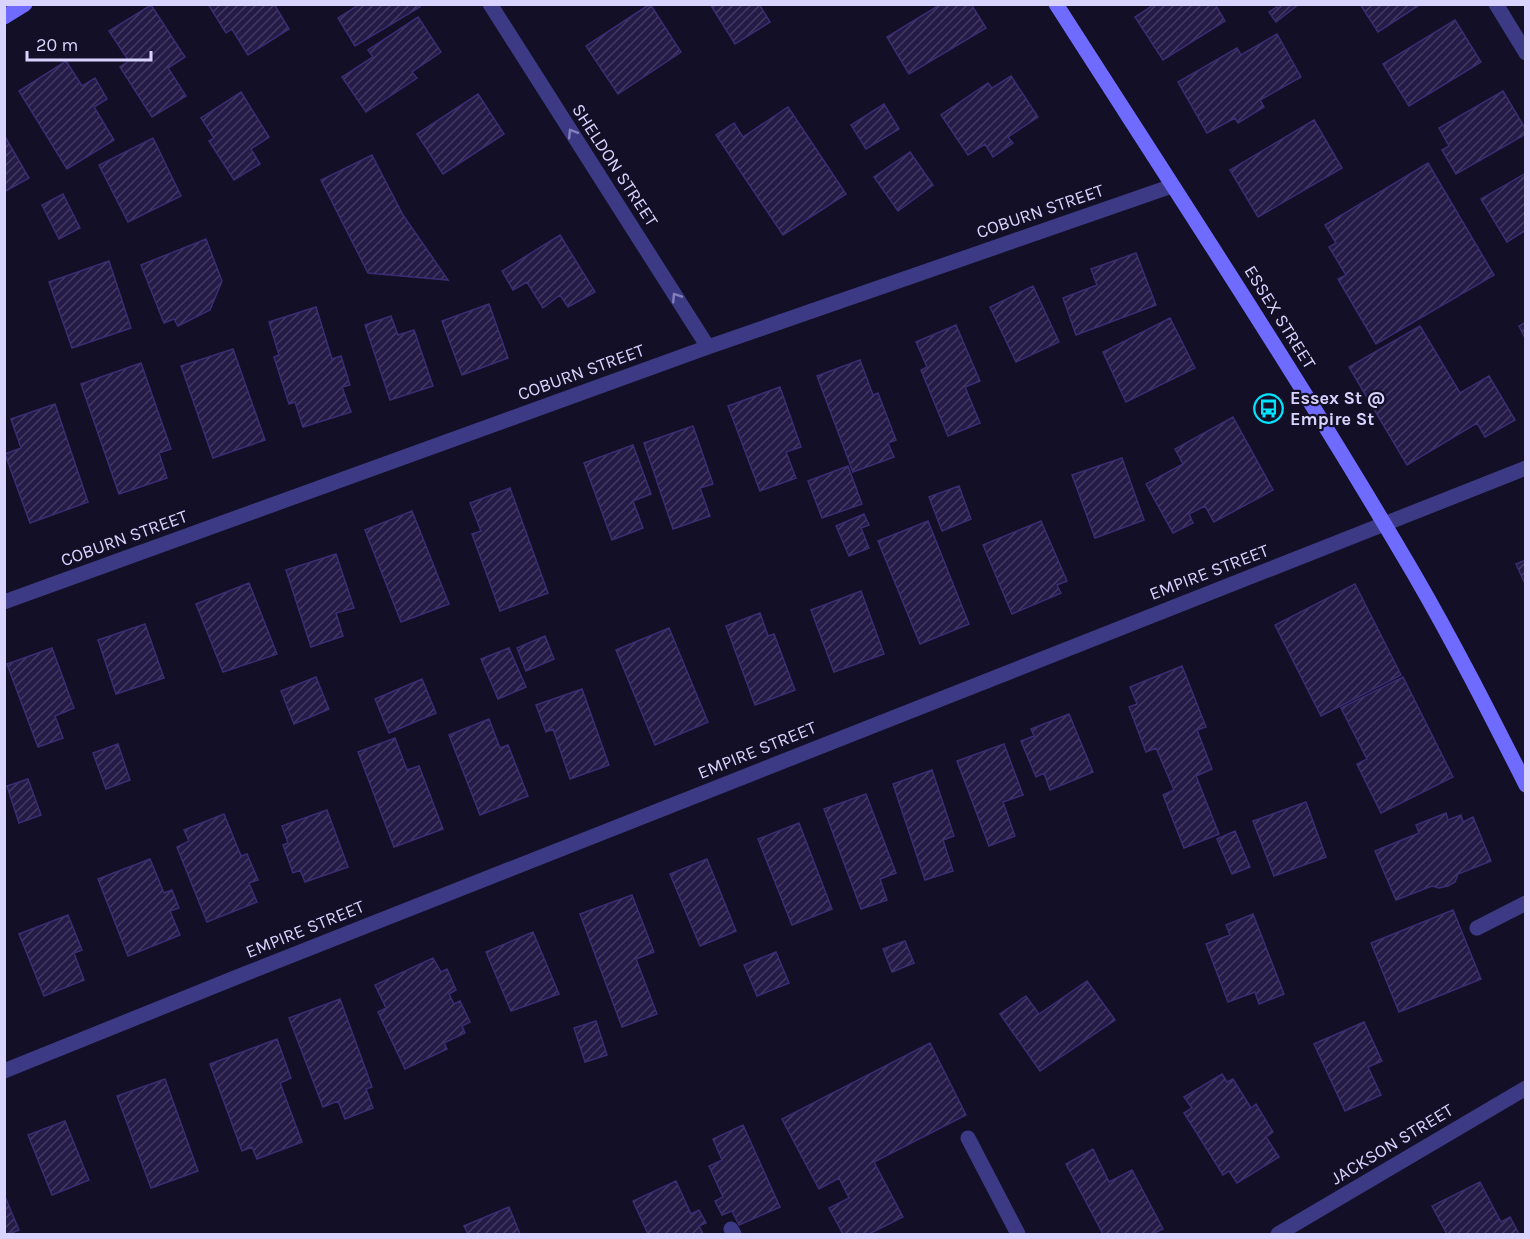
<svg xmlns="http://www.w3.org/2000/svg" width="1530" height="1239" font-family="Karla,sans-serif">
  <defs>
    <pattern id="building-hatch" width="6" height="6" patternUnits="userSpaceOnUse" patternTransform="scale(1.5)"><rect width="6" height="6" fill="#241b47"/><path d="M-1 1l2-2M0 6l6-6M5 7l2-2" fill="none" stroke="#433b63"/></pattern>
  </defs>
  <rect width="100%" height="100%" fill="#130f26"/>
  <path fill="url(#building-hatch)" stroke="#3b2d73" stroke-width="1.5" d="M208 4H274L289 29 248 55 232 29 226 33Z
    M360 4H419L420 7 355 46 338 18Z
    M650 4 681 52 618 94 586 46Z
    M710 4H759L770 22 735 44Z
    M941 4H971L986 28 909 74 887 37Z
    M1155 4H1215L1225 21 1163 60 1135 17Z
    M1275 4H1299L1276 22 1269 12 1277 7Z
    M1360 4H1421L1378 32Z
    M151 5 185 57 168 68 186 96 152 117 120 67 129 61 109 31Z
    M418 17 441 52 412 72 417 78 366 112 342 77 373 57 368 50Z
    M1455 20 1481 62 1409 106 1383 64Z
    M1277 34 1301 77 1260 100 1264 107 1238 123 1235 118 1207 133 1178 82 1237 48 1241 55Z
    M66 61 82 86 95 78 107 99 94 107 114 140 67 169 19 91Z
    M1011 76 1038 117 1008 137 1013 143 993 157 985 144 968 155 941 115 988 83 992 88Z
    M1503 91 1526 130V134L1456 174 1442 150 1449 146 1439 128Z
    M241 92 269 137 251 149 260 164 234 180 209 141 214 138 201 118Z
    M478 94 504 134 443 174 417 134Z
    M884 104 899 129 866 149 851 125Z
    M788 107 846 194 783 235 716 135 734 123 743 137Z
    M1314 120 1342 168 1258 217 1230 170Z
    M4 135 29 178 4 192Z
    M153 138 181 196 128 222 99 165Z
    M910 152 933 185 898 211 874 177Z
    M372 155 403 215 448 280 368 273 321 180Z
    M1428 163 1494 275 1376 344 1338 279 1346 275 1329 247 1336 243 1325 225Z
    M1526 173V230L1507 242 1481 199Z
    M63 194 80 228 59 239 42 205Z
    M560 235 595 292 568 307 560 295 543 308 527 282 513 290 502 271Z
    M206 239 222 281 210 310 178 326 174 319 164 323 141 265Z
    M1136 253 1156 305 1076 335 1063 298 1097 285 1091 269Z
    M109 261 131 328 72 348 49 282Z
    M1033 286 1059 342 1016 362 990 307Z
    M489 304 508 358 462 375 442 321Z
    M316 307 332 359 341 356 350 385 342 387 351 412 303 427 295 402 289 404 274 357 279 355 269 322Z
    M391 316 398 335 414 330 433 386 390 400 365 325Z
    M1170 318 1195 368 1126 402 1103 352Z
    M1526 322V340L1519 326Z
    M956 325 980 381 965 387 980 423 948 436 921 370 927 367 916 342Z
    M1420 326 1460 393 1489 376 1515 420 1485 437 1477 423 1407 465 1349 367Z
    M233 349 265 440 213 458 181 366Z
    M860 360 873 395 878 393 896 440 888 443 894 457 853 472 817 376Z
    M141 363 171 449 159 453 167 478 119 494 81 384Z
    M780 387 801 447 786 452 796 478 760 491 728 406Z
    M55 404 88 502 30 523 5 454 21 448 11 419Z
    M1233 417 1273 490 1214 522 1205 506 1189 514 1193 523 1173 533 1146 484 1183 464 1175 449Z
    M693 426 713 484 700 488 710 516 673 529 644 443Z
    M633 445 651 494 633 501 643 528 612 540 584 463Z
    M1122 458 1144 520 1095 538 1072 475Z
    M848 466 862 504 822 518 808 481Z
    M959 486 971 519 942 531 929 497Z
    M510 488 548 593 500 611 472 534 481 531 470 503Z
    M412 511 449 604 401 622 365 530Z
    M864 514 869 525 861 528 869 548 849 556 836 526Z
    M928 521 969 624 920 644 878 541Z
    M1041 521 1067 581 1057 585 1061 593 1012 614 983 545Z
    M336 554 354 608 336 613 343 636 311 647 286 570Z
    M1526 560V586L1516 564Z
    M249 583 277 654 223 672 196 604Z
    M1355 584 1401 675 1321 716 1275 625Z
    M861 591 884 654 834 672 811 610Z
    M760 613 768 636 774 634 795 690 755 705 726 626Z
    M145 624 164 678 116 694 98 640Z
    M669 628 708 722 655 745 616 650Z
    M545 636 554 659 526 671 517 648Z
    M52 648 74 708 55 716 63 738 38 747 7 664Z
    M509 648 526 687 498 699 481 659Z
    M1182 666 1206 727 1197 730 1212 769 1196 776 1219 834 1184 848 1163 795 1174 790 1156 748 1146 752 1129 707 1137 704 1130 687Z
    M316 677 329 709 294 724 281 691Z
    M1403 677 1453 777 1381 813 1357 764 1367 759 1341 708Z
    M422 679 436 713 389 733 375 699Z
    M582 689 609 765 570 779 553 729 546 732 536 705Z
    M1069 714 1093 772 1050 790 1044 773 1036 777 1021 741 1034 736 1031 729Z
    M489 719 500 748 508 745 528 796 480 815 449 735Z
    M395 738 407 770 419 766 443 829 394 847 358 752Z
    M118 744 130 780 106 789 93 753Z
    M1004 744 1023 795 1003 802 1015 836 989 846 957 761Z
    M932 770 954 836 943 840 953 871 925 880 893 784Z
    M28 779 41 815 19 823 7 786Z
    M866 794 896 873 880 879 887 900 861 909 824 809Z
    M1306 802 1326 857 1274 876 1253 821Z
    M327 810 348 867 305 882 300 870 293 873 283 845 288 843 282 826Z
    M1446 813 1448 820 1461 815 1463 822 1473 817 1491 861 1458 874 1455 882 1448 886 1439 888 1432 886 1396 900 1375 851 1419 833 1416 825Z
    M224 814 241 856 247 854 258 880 249 883 257 902 207 922 177 847 189 841 184 830Z
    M799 823 832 909 792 925 758 839Z
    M1235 831 1250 867 1232 874 1217 839Z
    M150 859 164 893 172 890 179 908 170 911 180 935 128 956 98 879Z
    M707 859 736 931 700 946 670 874Z
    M632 895 654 952 636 959 657 1014 622 1027 580 914Z
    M1453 910 1481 979 1399 1012 1371 943Z
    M1253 914 1284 994 1259 1004 1255 992 1228 1002 1206 944 1230 935 1226 925Z
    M68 915 82 950 74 953 84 980 44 996 19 934Z
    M533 932 559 994 511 1011 486 952Z
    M905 941 914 963 892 972 883 949Z
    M776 952 789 983 757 996 744 965Z
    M433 958 441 972 447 969 456 990 449 994 454 1004 460 1001 470 1022 462 1026 465 1033 444 1043 447 1049 405 1069 378 1012 386 1008 375 985Z
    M1087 981 1115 1020 1040 1071 1000 1014 1026 996 1039 1014Z
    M340 999 372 1087 366 1089 373 1108 345 1119 338 1101 323 1107 289 1018Z
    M596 1021 607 1055 585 1062 574 1028Z
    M1364 1022 1382 1061 1368 1067 1381 1095 1345 1111 1314 1044Z
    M277 1039 291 1078 280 1083 302 1142 257 1159 252 1147 242 1151 210 1064Z
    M930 1043 966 1115 874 1162 903 1217 869 1234H843L829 1208 849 1198 839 1178 819 1189 782 1119Z
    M1222 1074 1227 1082 1233 1079 1251 1108 1256 1104 1273 1132 1266 1137 1279 1157 1237 1183 1229 1171 1223 1175 1184 1113 1192 1108 1184 1097Z
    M165 1079 198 1171 151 1188 117 1096Z
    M65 1121 89 1180 52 1195 28 1135Z
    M743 1125 780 1207 739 1225 732 1211 722 1215 715 1201 723 1197 709 1166 722 1160 713 1139Z
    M1093 1149 1109 1182 1132 1170 1163 1229 1152 1234H1103L1066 1164Z
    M676 1181 691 1214 699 1210 706 1223 699 1226 703 1234H648L633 1201Z
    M1480 1182 1501 1222 1510 1217 1519 1234H1447L1432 1206Z
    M6 1199 19 1230 9 1234H4V1200Z
    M509 1207 520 1234H468L464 1226Z"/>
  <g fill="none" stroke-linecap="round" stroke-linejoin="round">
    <path stroke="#3d3a85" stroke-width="15" d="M1477 928 1526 903
      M968 1138 1018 1234"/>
    <path stroke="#3d3a85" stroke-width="15" d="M490 4 708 347
      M1496 4 1526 53
      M4 602 708 347 1172 186
      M4 1071 242 975 1526 468
      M731 1229 734 1234
      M1278 1234 1526 1088"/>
    <path stroke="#6f6bff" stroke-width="15" d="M1056 4C1177 193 1301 381 1414 574 1454 643 1490 714 1526 785
      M4 17 25 4"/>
  </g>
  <defs><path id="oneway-chevron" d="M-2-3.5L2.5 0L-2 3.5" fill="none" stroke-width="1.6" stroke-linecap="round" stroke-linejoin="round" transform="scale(1.5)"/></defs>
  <g stroke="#837fbc">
    <use href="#oneway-chevron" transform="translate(572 133) rotate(-122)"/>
    <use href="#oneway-chevron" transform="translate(676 297) rotate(-123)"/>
  </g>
  <defs>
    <symbol id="bus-ring" viewBox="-11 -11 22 22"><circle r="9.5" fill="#130f26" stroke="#00e5ff" stroke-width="1.5"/><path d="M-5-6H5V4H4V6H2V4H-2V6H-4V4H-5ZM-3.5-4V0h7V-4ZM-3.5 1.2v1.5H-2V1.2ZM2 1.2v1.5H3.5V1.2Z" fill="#00e5ff"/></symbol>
  </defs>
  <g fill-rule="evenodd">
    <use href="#bus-ring" x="1252" y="392" width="33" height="33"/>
  </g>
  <g text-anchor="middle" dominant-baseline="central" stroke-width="4.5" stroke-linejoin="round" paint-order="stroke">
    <g font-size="18" fill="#d9d4ff" stroke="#130f26">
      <text transform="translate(615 165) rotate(57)">SHELDON STREET</text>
      <text transform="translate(1040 211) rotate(-19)">COBURN STREET</text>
      <text transform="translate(1280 317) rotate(58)">ESSEX STREET</text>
      <text transform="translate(581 372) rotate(-20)">COBURN STREET</text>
      <text transform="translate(124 538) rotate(-20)">COBURN STREET</text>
      <text transform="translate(1209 572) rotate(-21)">EMPIRE STREET</text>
      <text transform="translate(757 750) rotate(-22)">EMPIRE STREET</text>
      <text transform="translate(305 929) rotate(-22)">EMPIRE STREET</text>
      <text transform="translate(1392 1144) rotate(-31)">JACKSON STREET</text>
    </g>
    <g font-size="18" font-weight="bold" fill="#d9d4ff" stroke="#130f26" text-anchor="start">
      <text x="1290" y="398">Essex St @<tspan x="1290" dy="21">Empire St</tspan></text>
    </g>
  </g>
  <rect width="1530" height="1239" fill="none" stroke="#d9d4ff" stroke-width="12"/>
  <path d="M27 51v9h124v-9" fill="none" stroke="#d9d4ff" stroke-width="3"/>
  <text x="36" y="51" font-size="18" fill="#d9d4ff" stroke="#130f26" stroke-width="4.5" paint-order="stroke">20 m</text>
</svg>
